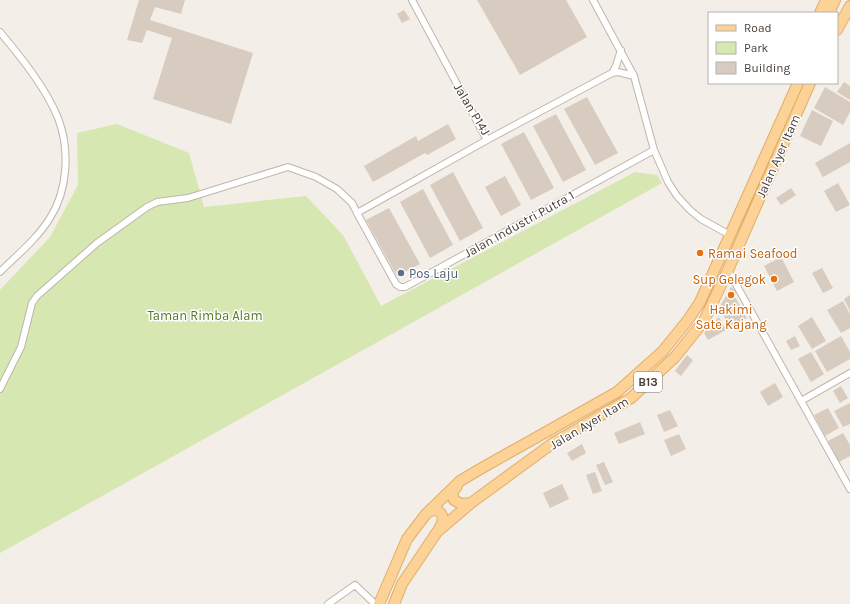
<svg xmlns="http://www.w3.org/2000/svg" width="850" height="604" font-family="Karla,sans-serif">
  <rect width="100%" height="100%" fill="#f3eee7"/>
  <path fill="#d6e7b1" d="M117 124 189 153 204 207 306 196 343 235 381 306 635 172 657 175 662 183 0 553V290L50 237 78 185 77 133Z"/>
  <path fill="#d8cbc0" d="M139 0H185L181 14 155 7 150 20 253 53 231 124 153 99 172 38 147 30 142 43 127 40Z
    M477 0H566L587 37 520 75Z
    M404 10 410 19 402 23 397 14Z
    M844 82 850 86V100L837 92Z
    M825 87 850 102V112L843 125 814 108Z
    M587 97 618 153 595 165 564 109Z
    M812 110 833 121 821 146 800 136Z
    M556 114 586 170 563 182 533 126Z
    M448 124 456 139 427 155 425 153 373 182 364 166 416 136 418 141Z
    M524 132 554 188 531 200 501 144Z
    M850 143V162L823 177 815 163Z
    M453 172 483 228 460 241 430 185Z
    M505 176 521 205 501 216 485 187Z
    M838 183 850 205 836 212 824 191Z
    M791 188 796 195 781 205 776 198Z
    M423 189 453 245 430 258 400 202Z
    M389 208 420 264 397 276 366 220Z
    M781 257 794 282 777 291 764 266Z
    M822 268 833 288 823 293 812 273Z
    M731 287 736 291 735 297 747 318 730 327 719 308Z
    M850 295V311L844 299Z
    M843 301 850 314V328L841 333 827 310Z
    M719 317 726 330 708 340 704 333Z
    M812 317 826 341 812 349 798 326Z
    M795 336 800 346 791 350 786 341Z
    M841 336 850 352V359L827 372 815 351Z
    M811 352 824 374 811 382 798 359Z
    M687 355 693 360 681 376 675 371Z
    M775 383 783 397 768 406 760 392Z
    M841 386 848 398 840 403 833 391Z
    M850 403V424L843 427 834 411Z
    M828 408 839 428 825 436 814 415Z
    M670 410 678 426 664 432 657 415Z
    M640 422 645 434 619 444 614 433Z
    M843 433 850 445V456L839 462 828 441Z
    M679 434 686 449 671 456 664 440Z
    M582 444 586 453 572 461 567 453Z
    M604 462 613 482 605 485 596 465Z
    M595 472 602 491 593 494 586 475Z
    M562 484 569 499 550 508 543 493Z"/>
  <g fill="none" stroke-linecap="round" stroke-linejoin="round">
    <defs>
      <path id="street" d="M412 0 487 140
        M593 0 634 76 654 150 668 182 677 196 690 210 701 219 730 235
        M0 32C20 56 46 88 58 118 70 149 68 190 50 218 37 239 17 255 0 272
        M612 73 616 66 621 50
        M634 76 618 72 612 73 487 140 357 213 396 284 400 287H405L654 150
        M728 270 850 489
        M0 389 21 347 32 303 37 296 97 243 147 207 157 202 188 198 288 167 316 177 337 189 352 203 357 213
        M801 401 850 373
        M328 604 355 585 375 604"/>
      <path id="primary" d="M820 13 826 0
        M829 13 835 0
        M837 30 850 6
        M457 486 452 493 454 500 461 504 471 503
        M427 513 435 509C445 514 444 521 439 529
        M379 604 407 539 426 514 460 481 482 468 617 392 662 352 688 320 700 302 798 83
        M394 604 402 584 437 532 471 503 553 443 631 398 675 357 704 321 728 270 810 83"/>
    </defs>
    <use href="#street" stroke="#bfb5aa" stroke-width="8"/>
    <use href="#primary" stroke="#e2ad67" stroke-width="12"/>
    <use href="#street" stroke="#fff" stroke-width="6"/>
    <use href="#primary" stroke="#fdd297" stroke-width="10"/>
  </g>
  <g fill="#e8710a" stroke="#fff" stroke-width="1.5">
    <circle cx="700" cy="253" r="4"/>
    <circle cx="774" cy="279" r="4"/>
    <circle cx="731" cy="295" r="4"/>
  </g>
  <circle fill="#5c6f8a" stroke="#fff" stroke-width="1.5" cx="401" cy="273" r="4"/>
  <g text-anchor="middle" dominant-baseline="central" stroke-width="3" stroke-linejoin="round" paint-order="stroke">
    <rect fill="#fff" stroke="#7e7872" stroke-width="1" x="634" y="372" width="28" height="20" rx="3"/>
    <g font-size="12" font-weight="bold" fill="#473e36">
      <text x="648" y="382">B13</text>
    </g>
    <g font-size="13" fill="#473e36" stroke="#fff">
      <text transform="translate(472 109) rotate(59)">Jalan P14J</text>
      <text transform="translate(778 156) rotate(-66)">Jalan Ayer Itam</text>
      <text transform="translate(519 224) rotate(-29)">Jalan Industri Putra 1</text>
      <text transform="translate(589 423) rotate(-31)">Jalan Ayer Itam</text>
    </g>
    <g font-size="13" fill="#c56008" stroke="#fff" text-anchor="start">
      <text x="708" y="253">Ramai Seafood</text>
      <text x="766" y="279" text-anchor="end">Sup Gelegok</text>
      <text x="731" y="309" text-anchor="middle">Hakimi<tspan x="731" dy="15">Sate Kajang</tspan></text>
    </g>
    <g font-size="13" fill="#4e5e75" stroke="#fff" text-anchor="start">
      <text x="409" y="273">Pos Laju</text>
    </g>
    <g font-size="13" fill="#52782a" stroke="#fff">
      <text x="205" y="315">Taman Rimba Alam</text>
    </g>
  </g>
  <rect x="708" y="12" width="130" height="72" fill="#ffffff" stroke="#b5b2af"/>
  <rect x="716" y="25" width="20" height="6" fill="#fdd297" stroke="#b5b2af"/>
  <text x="744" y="32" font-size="12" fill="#473e36">Road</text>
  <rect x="716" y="42" width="20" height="12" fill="#d6e7b1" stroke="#b5b2af"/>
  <text x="744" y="52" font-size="12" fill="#473e36">Park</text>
  <rect x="716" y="62" width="20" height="12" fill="#d8cbc0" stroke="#b5b2af"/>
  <text x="744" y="72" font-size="12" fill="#473e36">Building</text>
</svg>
